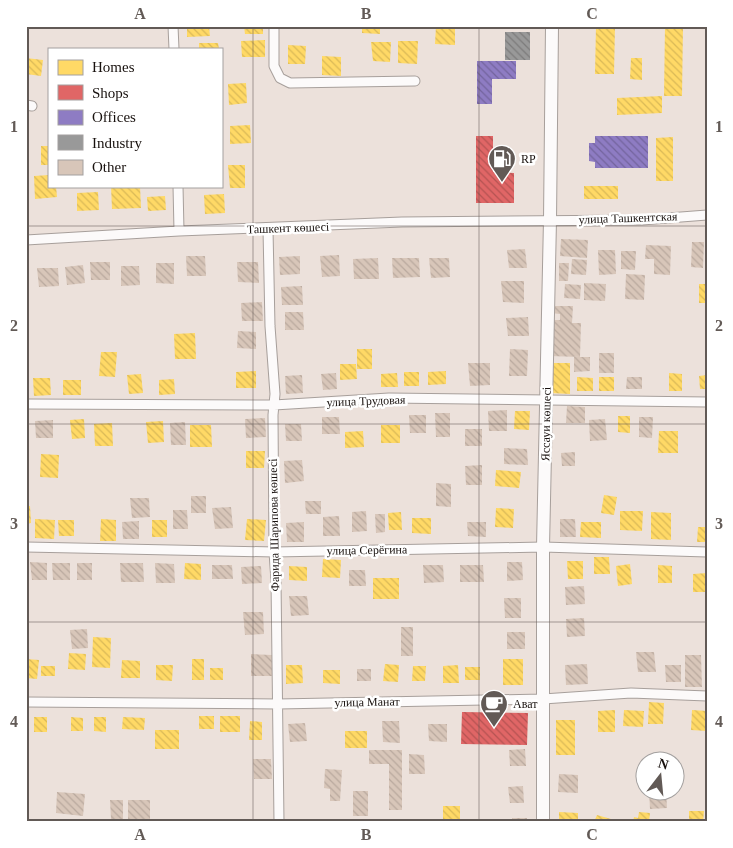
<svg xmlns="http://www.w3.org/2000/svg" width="733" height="848" font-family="'Times New Roman',serif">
  <defs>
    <pattern id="homes-back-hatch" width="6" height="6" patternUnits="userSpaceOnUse" patternTransform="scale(1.25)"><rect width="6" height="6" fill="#ffd966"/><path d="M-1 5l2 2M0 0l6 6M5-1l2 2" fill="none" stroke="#dab957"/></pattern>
    <pattern id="shops-back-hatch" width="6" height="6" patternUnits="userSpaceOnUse" patternTransform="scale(1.25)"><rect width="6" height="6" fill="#e06666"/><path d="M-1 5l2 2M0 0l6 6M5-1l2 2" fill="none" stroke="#b55352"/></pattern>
    <pattern id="offices-back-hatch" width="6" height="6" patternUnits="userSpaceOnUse" patternTransform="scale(1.25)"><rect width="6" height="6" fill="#8e7cc3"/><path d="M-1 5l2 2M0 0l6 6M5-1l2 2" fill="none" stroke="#73649d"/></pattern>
    <pattern id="industry-back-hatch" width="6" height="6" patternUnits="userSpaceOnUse" patternTransform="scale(1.25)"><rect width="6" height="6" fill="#999"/><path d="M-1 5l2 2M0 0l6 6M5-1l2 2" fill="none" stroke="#7c7b7b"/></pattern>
    <pattern id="building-back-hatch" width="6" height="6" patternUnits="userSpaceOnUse" patternTransform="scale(1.25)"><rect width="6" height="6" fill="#d8c6b9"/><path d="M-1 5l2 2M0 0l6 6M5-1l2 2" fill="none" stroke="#b9a99e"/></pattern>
  </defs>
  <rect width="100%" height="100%" fill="#ece1db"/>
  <path fill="url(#homes-back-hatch)" d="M187 26H209L210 36 187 37Z
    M244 26H263V34H245Z
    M362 26H380V34L362 33Z
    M436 26H455V45L435 44Z
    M511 26H529V29H511Z
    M596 26H615L614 74H595Z
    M665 26H683L682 96H664Z
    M265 40V57H242L241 41Z
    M398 41H418L417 64 398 63Z
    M371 42H391L390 62 373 61Z
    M199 43H218L219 49H199Z
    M288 45 306 46 305 64H288Z
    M322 56 341 57V76L322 75Z
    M26 58 43 60 41 76 26 74Z
    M631 58H642V80L630 79Z
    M246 83 247 103 229 105 228 84Z
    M662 96V113L617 115V98Z
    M250 125 251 143 230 144V126Z
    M673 137V181H656V138Z
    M41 146H49V165H41Z
    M228 165H245V188H230Z
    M49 175V186H56L57 197 35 199 34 176Z
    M111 186H140L141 208 112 209Z
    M584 186H618V199H584Z
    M98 192 99 210 77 211V193Z
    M224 194 225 213 205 214 204 195Z
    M165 196 166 210 148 211 147 197Z
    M699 284H707V303H699Z
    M195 333 196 359H175L174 334Z
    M357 349H372V369H357Z
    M101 352H117L115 377 99 376Z
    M551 363H570V394L550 393Z
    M340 364H356L357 379 340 380Z
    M256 371V388H236V372Z
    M446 371V384L428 385V372Z
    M404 372H419V386H404Z
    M397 373 398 387H381V374Z
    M669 373 682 374V391H669Z
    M141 374 143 393 129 394 127 375Z
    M707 375V389H700L699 376Z
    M577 377 593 378V391H577Z
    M599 377H614V391H599Z
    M33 378H50L51 395 34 396Z
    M174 379 175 394 159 395V380Z
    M63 380H81V395H63Z
    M515 411H530L529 430 514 429Z
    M618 416H630V433L618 432Z
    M84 419 85 438 72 439 70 420Z
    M163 421 164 442 148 443 146 422Z
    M112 423 113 446H95L94 424Z
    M190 425H211L212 447H190Z
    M381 425H400V443H381Z
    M363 431 364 447 345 448V432Z
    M659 431H678V453H658Z
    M246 451H265L264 468H246Z
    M41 454 59 455 58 478 40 477Z
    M496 470 521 472 519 488 495 486Z
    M604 495 617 497 614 515 601 513Z
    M30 506 31 523 26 524V507Z
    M496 508 514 509 513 528 495 527Z
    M620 511H643L642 531 620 530Z
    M401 512 402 530H389L388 513Z
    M651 512 671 513V540L651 539Z
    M412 518H431V534L412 533Z
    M35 519 55 520 54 539 35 538Z
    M101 519 116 520V541H100Z
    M247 519 266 520 264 541 245 540Z
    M58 520H74V536H59Z
    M152 520H167V537H152Z
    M581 522H601V538L580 537Z
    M698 527H707V542H697Z
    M594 557H609L610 574H594Z
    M323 559 341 560 340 578 322 577Z
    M567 561H583V579H568Z
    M185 563 201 564V580L184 579Z
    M630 564 632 584 618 586 616 566Z
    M658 565 672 566V583H658Z
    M289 566 307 567V581L289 580Z
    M707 573V592H693V574Z
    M373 578H399V599H373Z
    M93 637 111 638 110 668 92 667Z
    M69 653 86 654 85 670 68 669Z
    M26 659 39 660 37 679 26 678Z
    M192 659H204V680H192Z
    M503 659H523V685H503Z
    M122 660 140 661V678H121Z
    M385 664 399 665 398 682 383 681Z
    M156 665H173L172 681 156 680Z
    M286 665H302L303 683 286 684Z
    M458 665 459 683H443V666Z
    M41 666H55V676H41Z
    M413 666H426L425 681H412Z
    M465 667H480V680H465Z
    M210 668H223V680H210Z
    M323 670H340V684L323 683Z
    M649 702 664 703 663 724H648Z
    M615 710V732H598V711Z
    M624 710 644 711 643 727 623 726Z
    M692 710 707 711V731L691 730Z
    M199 716H214V729H199Z
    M220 716H240V732H220Z
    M34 717H47V732H34Z
    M71 717 83 718V731H71Z
    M94 717H106V732L94 731Z
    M123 717 145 718 144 730 122 729Z
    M556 720H575V755H556Z
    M250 721 262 722V740H249Z
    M155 730H179V749H155Z
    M345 731H367V748H345Z
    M443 806H460V822H443Z
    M689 811H704L703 822H689Z
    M559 812 578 813V822H559Z
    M639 812 650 813 649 822H633L634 817 638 818Z
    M597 815 618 821V822H594Z
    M403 819V822H387V820Z"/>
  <path fill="url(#shops-back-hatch)" d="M476 136H493V172L514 173V203H476Z
    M462 712 528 713 527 745 461 744Z"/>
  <path fill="url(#offices-back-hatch)" d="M477 61H516V79H492V104H477Z
    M595 136H648V168H595V162L589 161V143H595Z"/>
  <path fill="url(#industry-back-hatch)" d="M505 32H530V60H505Z"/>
  <path fill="url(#building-back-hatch)" d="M561 239 588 240 587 258 560 256Z
    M692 242H704L703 268 691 267Z
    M646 245 671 246 670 275 654 274V259H645Z
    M525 249 527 268H509L507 250Z
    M598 250H615L616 274 599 275Z
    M621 251H636L635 270 621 269Z
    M339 255 340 276 322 277 320 256Z
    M186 256H205L206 276H187Z
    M300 256V274L280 275 279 257Z
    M378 258 379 279H354L353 259Z
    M392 258H419L420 277 393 278Z
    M429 258H449L450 277 431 278Z
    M572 259 587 260 586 275 571 274Z
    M90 262H110V280H91Z
    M237 262H258L259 283 238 282Z
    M156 263H174V284L156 283Z
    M559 263H569L568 281H559Z
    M83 265 85 283 67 285 65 267Z
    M121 266H139L140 285 121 286Z
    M37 268H58L59 286 39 287Z
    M626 274 645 275 644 300 625 299Z
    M501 281H524V303L503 302Z
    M584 283 606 284 605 301 584 300Z
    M565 284 581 285 580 299 564 298Z
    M302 286 303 305H282L281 287Z
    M262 302 263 321H242L241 303Z
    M550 306H573L572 323H581L580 357 549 356V320H560V314L550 313Z
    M285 312H303L304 330H285Z
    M528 317 529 336H508L506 318Z
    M238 331 256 332V349L237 348Z
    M510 349 528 350 527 376H509Z
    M599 353H614V373H599Z
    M574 357H590V371L574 372Z
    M468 363H490V385L470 386Z
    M336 373 337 389 323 390 321 374Z
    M302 375 303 393 286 394 285 376Z
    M627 377H642V389H626Z
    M567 406 585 407V423H566Z
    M507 410V431H489L488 411Z
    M435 413H450V437H436Z
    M409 415H426V433H410Z
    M322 417H339L340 434H322Z
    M639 417H653L652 438 639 437Z
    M265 418 266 437 246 438 245 419Z
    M605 419 607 440 590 441 589 420Z
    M53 420V438H36L35 421Z
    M185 422 186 445H171L170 423Z
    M285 424H301L302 441H286Z
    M465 429H482V446H465Z
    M504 448 527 449 528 465 504 464Z
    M575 452V466H562L561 453Z
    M302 460 304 481 285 483 284 461Z
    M482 465V485H466L465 466Z
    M436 483 451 484V507L436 506Z
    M191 496H206V513H191Z
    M130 498H149L150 517 132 518Z
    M305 501H321V514H306Z
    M231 507 233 528 215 529 212 508Z
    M173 510H187L188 529H173Z
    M366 511 367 531 352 532V512Z
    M375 514H385V532L376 533Z
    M339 516 340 536H323V517Z
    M560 519H575L576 537H560Z
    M139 521V539H123L122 522Z
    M304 522V542H287L286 523Z
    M467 522H486V537L468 536Z
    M30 562 47 563V580H32Z
    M507 562H522L523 580 507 581Z
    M52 563H70V580H53Z
    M77 563H92V580H77Z
    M120 563H143L144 582H121Z
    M155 563 174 564 175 583H156Z
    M212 565H232L233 579H212Z
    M423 565H443L444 582 424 583Z
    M460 565H483L484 582H460Z
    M261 566 262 583 242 584 241 567Z
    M349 570H365L366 586H349Z
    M584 586 585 604 566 605 565 587Z
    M289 596H307L309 615 291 616Z
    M504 598H521V618H505Z
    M243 612H263L264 634 245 635Z
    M584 618 585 636 567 637 566 619Z
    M401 627H413V656H401Z
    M87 629 88 648 72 649 70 630Z
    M507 632H525V649H507Z
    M636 652H654L656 672H638Z
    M251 654 272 655V676H251Z
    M685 655H701L702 687H685Z
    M587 664 588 684 566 685 565 665Z
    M665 665H681V682H666Z
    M357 669H371V681H357Z
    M382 721H399L400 743 383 742Z
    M305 723 307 741 290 742 288 724Z
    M428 724H447V742L429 741Z
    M525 749 526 766H510L509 750Z
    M369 750H402V810H389V764H369Z
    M409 754 424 755 425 774H409Z
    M253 759H271L272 779H254Z
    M325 769 342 770 340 801H330V789L324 788Z
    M559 774 578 775V793L558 792Z
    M523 786 524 803H510L508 787Z
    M666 790 667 808 650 809 649 791Z
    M353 791H368V816H353Z
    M57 792 85 794 83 816 56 813Z
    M110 800H123V819H111Z
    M128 800H150V822H128Z
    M512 818H527V822H512Z"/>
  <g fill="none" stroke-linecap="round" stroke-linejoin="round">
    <defs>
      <path id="minor" d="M173 26 174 49
        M274 26V66L280 78 290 83 415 81
        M26 105 32 106
        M178 186 179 231
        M268 229 270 326 275 394 273 415 274 552 276 581 279 822
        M26 240 179 231 402 222 642 220 707 215
        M26 404 274 405 389 398 707 402
        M26 547 274 552 543 547 707 552
        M26 702 278 704 543 699 631 693 707 696"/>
      <path id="secondary" d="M543 822V547L550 220 552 26"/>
    </defs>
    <use href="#minor" stroke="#a79f9b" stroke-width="11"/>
    <use href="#secondary" stroke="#a79f9b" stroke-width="14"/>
    <use href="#minor" stroke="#fcfafa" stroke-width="9"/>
    <use href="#secondary" stroke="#fcfafa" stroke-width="12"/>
  </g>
  <path fill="none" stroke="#625a56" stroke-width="1" stroke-opacity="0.55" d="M253 26V822M479 26V822M26 226H707M26 424H707M26 622H707"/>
  <defs>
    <symbol id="fuel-pin" viewBox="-11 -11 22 30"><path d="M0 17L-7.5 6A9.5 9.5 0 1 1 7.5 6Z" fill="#625a56" stroke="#fff"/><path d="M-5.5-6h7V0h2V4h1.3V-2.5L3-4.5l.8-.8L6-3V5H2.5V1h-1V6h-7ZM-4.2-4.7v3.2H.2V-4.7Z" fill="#fff"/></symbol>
    <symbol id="cafe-pin" viewBox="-11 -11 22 30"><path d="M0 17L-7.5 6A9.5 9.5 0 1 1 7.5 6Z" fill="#625a56" stroke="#fff"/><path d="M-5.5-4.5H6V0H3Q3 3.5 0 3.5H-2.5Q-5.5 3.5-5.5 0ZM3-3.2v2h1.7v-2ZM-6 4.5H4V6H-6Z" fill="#fff"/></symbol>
  </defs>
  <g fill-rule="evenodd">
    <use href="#fuel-pin" x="486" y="143" width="32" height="43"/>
    <use href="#cafe-pin" x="478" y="688" width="32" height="43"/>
  </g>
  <g text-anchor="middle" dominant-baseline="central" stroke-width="5" stroke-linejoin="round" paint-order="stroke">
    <g font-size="12" fill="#18110e" stroke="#fff" text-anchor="start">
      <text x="521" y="159">RP</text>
      <text x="513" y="704">Ават</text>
    </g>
    <g font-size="12" fill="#18110e" stroke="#fff">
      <text transform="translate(628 218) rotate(-2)">улица Ташкентская</text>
      <text transform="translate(288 228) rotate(-2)">Ташкент көшесі</text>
      <text transform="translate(366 401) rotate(-2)">улица Трудовая</text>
      <text transform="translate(546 424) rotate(-89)">Яссауи көшесі</text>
      <text transform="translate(274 525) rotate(-91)">Фарида Шарипова көшесі</text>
      <text transform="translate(367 550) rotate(-1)">улица Серёгина</text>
      <text transform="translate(367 702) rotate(-1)">улица Манат</text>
    </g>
  </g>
  <rect width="733" height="848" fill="none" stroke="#ffffff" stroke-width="55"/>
  <rect x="48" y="48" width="175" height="140" fill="#ffffff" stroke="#a3a09f"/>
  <rect x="58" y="60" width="25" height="15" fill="#ffd966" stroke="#a3a09f"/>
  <text x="92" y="72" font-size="15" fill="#18110e">Homes</text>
  <rect x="58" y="85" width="25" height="15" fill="#e06666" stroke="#a3a09f"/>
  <text x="92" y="98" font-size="15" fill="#18110e">Shops</text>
  <rect x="58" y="110" width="25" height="15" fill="#8e7cc3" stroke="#a3a09f"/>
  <text x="92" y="122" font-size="15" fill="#18110e">Offices</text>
  <rect x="58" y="135" width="25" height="15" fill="#999999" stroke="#a3a09f"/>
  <text x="92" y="148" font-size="15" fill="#18110e">Industry</text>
  <rect x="58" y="160" width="25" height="15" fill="#d8c6b9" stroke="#a3a09f"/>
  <text x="92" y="172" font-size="15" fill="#18110e">Other</text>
  <g transform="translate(660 776) rotate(16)"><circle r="24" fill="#ffffff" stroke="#a3a09f"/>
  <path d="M0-4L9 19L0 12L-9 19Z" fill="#625a56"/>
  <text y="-8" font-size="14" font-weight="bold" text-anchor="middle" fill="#18110e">N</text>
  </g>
  <rect x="28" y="28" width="678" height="792" fill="none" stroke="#625a56" stroke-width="2"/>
  <g font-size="16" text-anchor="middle" font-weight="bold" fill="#625a56">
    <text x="140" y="19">A</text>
    <text x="366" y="19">B</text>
    <text x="592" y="19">C</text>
    <text x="14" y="132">1</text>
    <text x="719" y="132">1</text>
    <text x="14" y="331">2</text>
    <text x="719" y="331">2</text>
    <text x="14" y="529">3</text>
    <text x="719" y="529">3</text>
    <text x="14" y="727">4</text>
    <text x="719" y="727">4</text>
    <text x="140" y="840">A</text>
    <text x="366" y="840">B</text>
    <text x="592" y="840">C</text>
  </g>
</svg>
